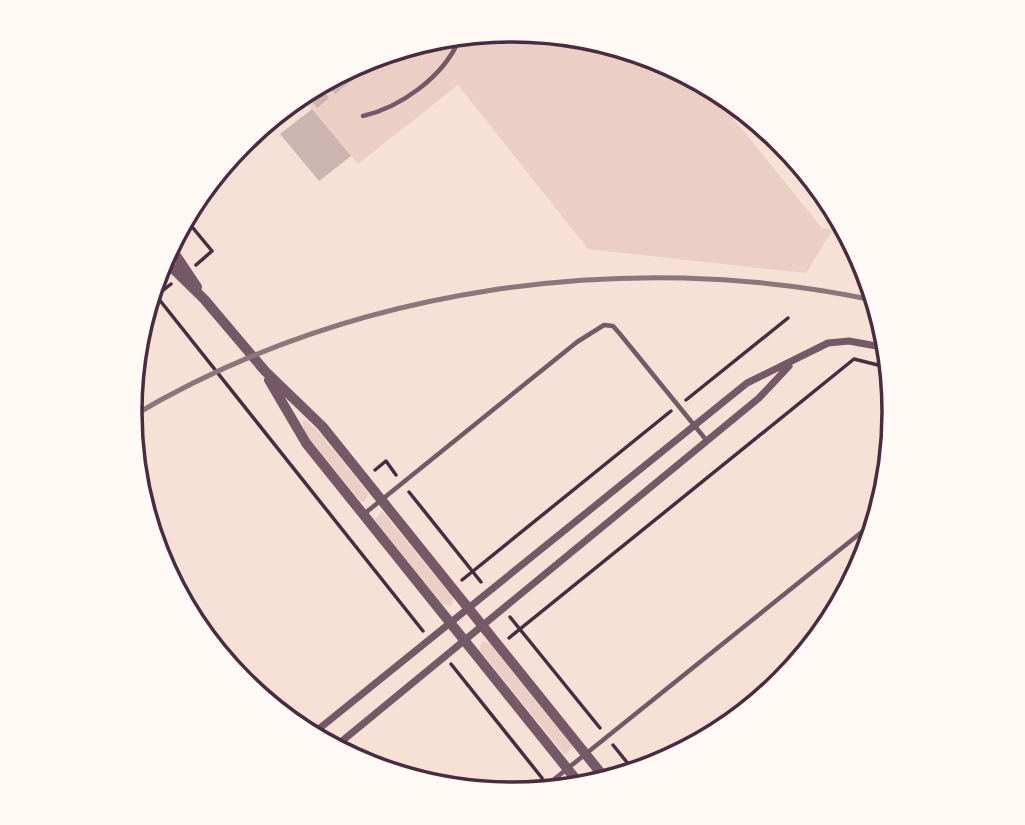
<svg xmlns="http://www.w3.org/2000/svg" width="1025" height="825" font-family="'Varela Round',sans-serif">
  <rect width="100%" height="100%" fill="#f7e1d7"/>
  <path fill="#ebcfc5" d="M513 30 659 59 717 98 822 228 833 229 806 273 588 249 458 85 358 164 304 100 366 59Z
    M305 420 316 429 369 494 364 502 360 501 305 433 302 422Z
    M382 511 453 597 452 606 442 604 375 520Z
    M482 641 491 644 573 746 565 755 479 650Z"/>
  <path fill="#ccb4b1" d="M381 56 335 94 327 85 366 59Z
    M322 88 329 98 317 108 309 97Z
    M312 109 351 156 319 181 280 134Z"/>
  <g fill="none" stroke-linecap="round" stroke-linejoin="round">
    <path stroke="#4a2c40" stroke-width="3.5" d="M188 222 212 251 196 265
      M154 293 423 631
      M156 296 171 284
      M686 400 788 318
      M375 470 386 461 396 475
      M409 492 481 582
      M462 580 671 411
      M510 617 600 728
      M509 638 854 359 886 367
      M451 664 542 778
      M613 745 634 771"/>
    <path stroke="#755966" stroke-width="4.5" d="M363 116C401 107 443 77 459 40
      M364 514 577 342 604 325 613 326 620 334 707 441
      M542 789 873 523"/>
    <path stroke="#755966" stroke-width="7" d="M315 732 747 383 828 343 849 341 882 347
      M336 746 759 398 789 366"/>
    <path stroke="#755966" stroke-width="10" d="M171 248 197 287
      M163 259 204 299 265 371 322 426 604 777
      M269 380 306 443 578 782"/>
    <path stroke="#8f747c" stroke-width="5" d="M131 417C349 287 626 248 873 300"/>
  </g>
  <path d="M0 0H1025V825H0ZM142 412a370 370 0 1 1 740 0a370 370 0 1 1-740 0Z" fill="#fffaf5" fill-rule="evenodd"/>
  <path fill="none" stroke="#4a2c40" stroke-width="3.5" d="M142 412a370 370 0 1 1 740 0a370 370 0 1 1-740 0Z"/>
</svg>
